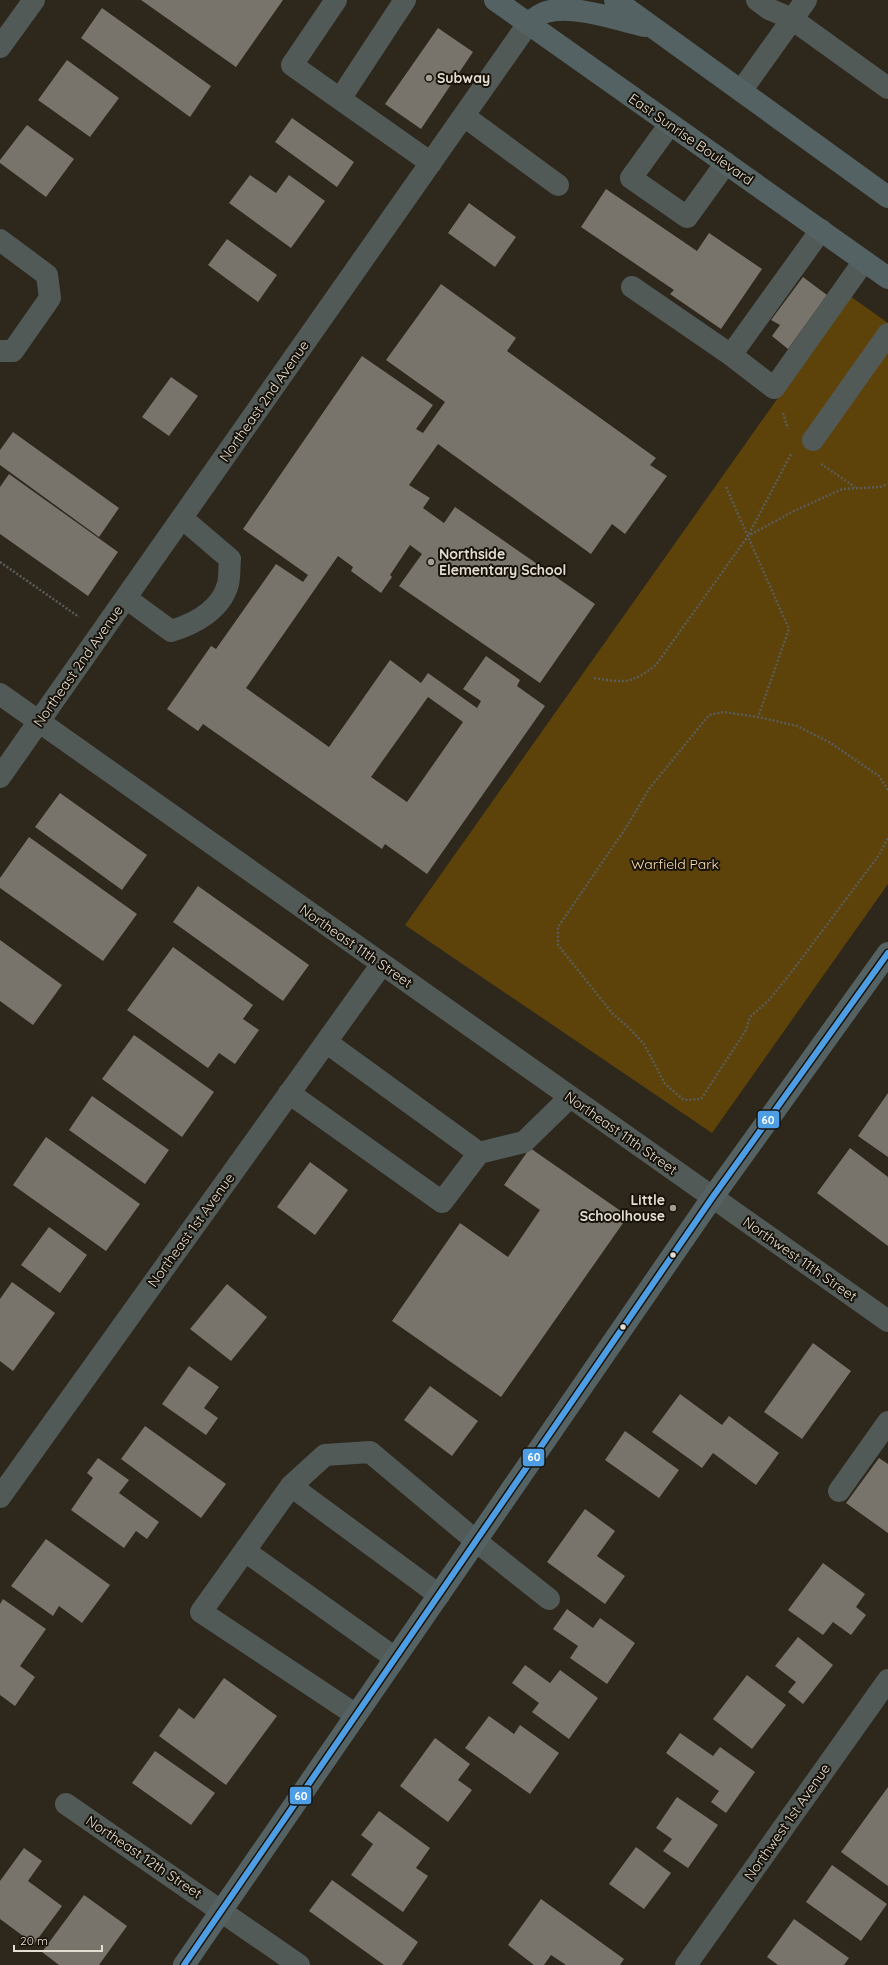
<svg xmlns="http://www.w3.org/2000/svg" width="888" height="1965" font-family="Quicksand,sans-serif">
  <rect width="100%" height="100%" fill="#2d271c"/>
  <path fill="#5d4209" d="M850 296 888 323V884L712 1133 405 925Z"/>
  <path fill="#79746b" fill-rule="evenodd" d="M141 0H283L236 67Z
    M102 8 211 86 190 117 81 38Z
    M438 28 473 52 421 129 385 104Z
    M67 60 119 98 90 137 38 100Z
    M292 118 354 162 337 187 275 142Z
    M27 125 74 159 46 197 0 163V160Z
    M250 175 276 193 289 175 325 201 291 248 229 203Z
    M606 189 697 251 709 233 762 269 721 329 670 294 674 290 581 227Z
    M469 203 516 237 495 267 448 233Z
    M227 239 277 275 258 302 208 265Z
    M803 277 827 295 788 349 772 336 780 325 771 320Z
    M441 284 516 338 507 351 656 458 650 465 667 476 625 534 612 524 591 554 438 444 409 485 430 498 423 508 444 523 455 507 595 604 540 683 399 586 422 554 410 545 390 575 392 577 381 593 351 571 353 567 338 556 246 688 329 747 390 660 421 683 428 673 477 708 481 701 463 689 486 656 520 680 517 686 545 706 427 874 385 844 382 849 203 724 198 731 167 709 211 646 216 649 276 564 303 582 308 575 243 529 362 356 433 405 416 429 423 433 445 402 386 360ZM428 697 463 722 407 802 371 777Z
    M171 377 198 396 169 436 142 417Z
    M13 432 119 508 99 537 0 465V450Z
    M9 474 118 552 88 596 0 534V487Z
    M60 793 147 855 122 890 35 827Z
    M29 837 137 914 103 961 0 888V878Z
    M198 886 309 965 283 1001 173 922Z
    M0 940 62 985 33 1025 0 1001Z
    M173 947 253 1005 243 1019 259 1030 235 1064 219 1053 208 1068 127 1010Z
    M134 1035 214 1092 182 1137 102 1079Z
    M888 1093V1157L858 1136Z
    M92 1096 169 1150 145 1184 69 1130Z
    M46 1137 140 1204 106 1251 13 1185Z
    M530 1148 628 1216 501 1397 392 1321 460 1223 508 1257 540 1210 504 1185Z
    M850 1148 888 1177V1246L817 1193Z
    M310 1162 348 1190 315 1235 277 1207Z
    M49 1227 87 1255 60 1293 21 1265Z
    M12 1282 55 1313 13 1371 0 1361V1299Z
    M227 1284 267 1317 231 1361 190 1329Z
    M813 1343 851 1371 802 1439 764 1412Z
    M189 1366 219 1387 204 1408 218 1418 206 1435 162 1404Z
    M430 1386 478 1421 452 1456 404 1420Z
    M680 1394 722 1425 729 1416 779 1453 756 1485 713 1453 702 1468 652 1432Z
    M145 1426 226 1484 201 1518 121 1459Z
    M625 1431 679 1470 659 1498 605 1460Z
    M98 1458 129 1480 119 1493 159 1522 147 1539 136 1531 124 1548 71 1510 93 1478 87 1473Z
    M879 1458 888 1464V1533L846 1503Z
    M585 1509 615 1531 597 1556 625 1576 605 1604 547 1562Z
    M46 1539 110 1585 82 1623 59 1606 53 1616 11 1586Z
    M823 1563 865 1594 856 1607 866 1615 851 1635 833 1622 823 1635 788 1610Z
    M3 1599 46 1629 20 1666 35 1677 15 1706 0 1695V1604Z
    M567 1609 593 1628 600 1618 635 1643 607 1684 570 1658 578 1646 553 1629Z
    M798 1637 833 1665 803 1704 788 1692 796 1682 775 1666Z
    M525 1665 550 1683 560 1670 598 1698 569 1739 532 1712 539 1703 512 1683Z
    M747 1675 786 1705 752 1749 713 1719Z
    M224 1678 277 1716 226 1785 159 1736 179 1708 194 1719Z
    M489 1716 514 1734 520 1725 559 1753 530 1794 465 1748Z
    M680 1733 713 1756 720 1747 755 1772 726 1813 711 1802 719 1791 666 1753Z
    M435 1738 470 1764 458 1780 472 1790 448 1822 400 1786Z
    M155 1751 215 1793 191 1825 132 1783Z
    M888 1787V1886L841 1852Z
    M677 1797 718 1825 688 1868 663 1851 672 1839 656 1828Z
    M379 1811 430 1848 416 1868 428 1876 403 1912 351 1875 373 1844 361 1835Z
    M636 1847 671 1873 644 1909 609 1884Z
    M24 1848 42 1861 28 1881 62 1906 34 1944 0 1919V1881Z
    M832 1865 887 1904 861 1941 806 1902Z
    M332 1880 418 1942 402 1965H384L309 1911Z
    M84 1895 127 1926 99 1965H59L42 1952Z
    M541 1899 624 1959 620 1965H566L551 1955 544 1965H534L508 1945Z
    M794 1919 849 1958 844 1965H778L767 1957Z"/>
  <g fill="none" stroke-linecap="round" stroke-linejoin="round">
    <path stroke="#5a5d5b" stroke-width="2.5" stroke-dasharray="2 2" stroke-linecap="butt" d="M783 413 788 429
      M821 464 855 487
      M726 487 789 629 758 717
      M749 534 791 454
      M0 562 79 617
      M594 678C625 683 631 684 656 665L748 536 794 511 842 489 880 487 888 484
      M888 790 879 776 829 742 797 726 758 717 724 712 709 715 649 789 627 826 558 927V945L612 1013 628 1027 644 1044 665 1084 684 1100 701 1099 746 1030 750 1017 768 1001 787 978 879 855 888 838"/>
    <path stroke="#525a58" stroke-width="22" d="M336 0 292 65 340 99
      M405 0 340 99 431 163
      M757 0 769 9 792 19 888 88
      M0 47 34 0
      M741 91 806 0
      M464 116 558 185
      M670 124 631 178 687 217 726 163
      M0 240 47 275 50 298 13 351H0
      M632 287 731 355 774 388 864 261
      M731 355 821 230
      M813 440 888 334
      M126 598 171 631C194 624 221 610 228 584 230 576 229 567 230 559L182 518
      M0 694 888 1321
      M0 777 528 24
      M326 1042 479 1153
      M289 1093 442 1202 479 1153 524 1142 570 1097
      M291 1486 325 1455 370 1452 476 1541 549 1599
      M839 1491 888 1422
      M0 1497 382 964
      M245 1551 395 1658
      M356 1715 201 1612 291 1486 439 1595
      M66 1804 299 1965
      M686 1965 888 1680"/>
    <path stroke="#546263" stroke-width="22" d="M495 0 888 278
      M615 0 888 197
      M528 24C534 19 539 14 546 12 573 4 618 20 645 26
      M184 1965 712 1198 888 953"/>
    <defs>
      <path id="bus-1" d="M184 1965 712 1198 888 953"/>
    </defs>
    <use href="#bus-1" stroke="#17120a" stroke-width="9"/>
    <use href="#bus-1" stroke="#4d9ee5" stroke-width="6"/>
  </g>
  <g fill="#a49d92" stroke="#17120a" stroke-width="1.5">
    <circle cx="429" cy="78" r="4"/>
    <circle cx="431" cy="562" r="4"/>
    <circle cx="673" cy="1208" r="4"/>
  </g>
  <g fill="#e4ddd2" stroke="#17120a" stroke-width="1.5">
    <circle cx="673" cy="1255" r="3.5"/>
    <circle cx="623" cy="1327" r="3.5"/>
  </g>
  <g text-anchor="middle" dominant-baseline="central" stroke-width="4" stroke-linejoin="round" paint-order="stroke">
    <g font-size="14" font-weight="bold" fill="#e4ddd2" stroke="#17120a" text-anchor="start">
      <text x="437" y="78">Subway</text>
      <text x="439" y="554">Northside<tspan x="439" dy="16">Elementary School</tspan></text>
      <text x="665" y="1200" text-anchor="end">Little<tspan x="665" dy="16">Schoolhouse</tspan></text>
    </g>
    <g font-size="14" fill="#e4ddd2" stroke="#17120a">
      <text transform="translate(691 139) rotate(35)">East Sunrise Boulevard</text>
      <text transform="translate(264 401) rotate(-55)">Northeast 2nd Avenue</text>
      <text transform="translate(78 666) rotate(-55)">Northeast 2nd Avenue</text>
      <text transform="translate(356 946) rotate(35)">Northeast 11th Street</text>
      <text transform="translate(621 1133) rotate(35)">Northeast 11th Street</text>
      <text transform="translate(191 1230) rotate(-54)">Northeast 1st Avenue</text>
      <text transform="translate(800 1259) rotate(35)">Northwest 11th Street</text>
      <text transform="translate(787 1822) rotate(-55)">Northwest 1st Avenue</text>
      <text transform="translate(144 1857) rotate(34)">Northeast 12th Street</text>
    </g>
    <g font-size="14" fill="#fedfae" stroke="#17120a">
      <text x="675" y="864">Warfield Park</text>
    </g>
  </g>
  <g stroke="#17120a" stroke-width="1.5">
    <rect x="757" y="1110" width="23" height="19" rx="4" fill="#4d9ee5"/>
    <rect x="522" y="1448" width="23" height="19" rx="4" fill="#4d9ee5"/>
    <rect x="289" y="1786" width="23" height="19" rx="4" fill="#4d9ee5"/>
  </g>
  <g font-size="11" text-anchor="middle" font-weight="bold" fill="#fff">
    <text x="768" y="1124">60</text>
    <text x="534" y="1461">60</text>
    <text x="301" y="1800">60</text>
  </g>
  <path d="M14 1945v6h88v-6" fill="none" stroke="#e4ddd2" stroke-width="2"/>
  <text x="20" y="1945" font-size="12" fill="#e4ddd2" stroke="#17120a" stroke-width="3" paint-order="stroke">20 m</text>
</svg>
